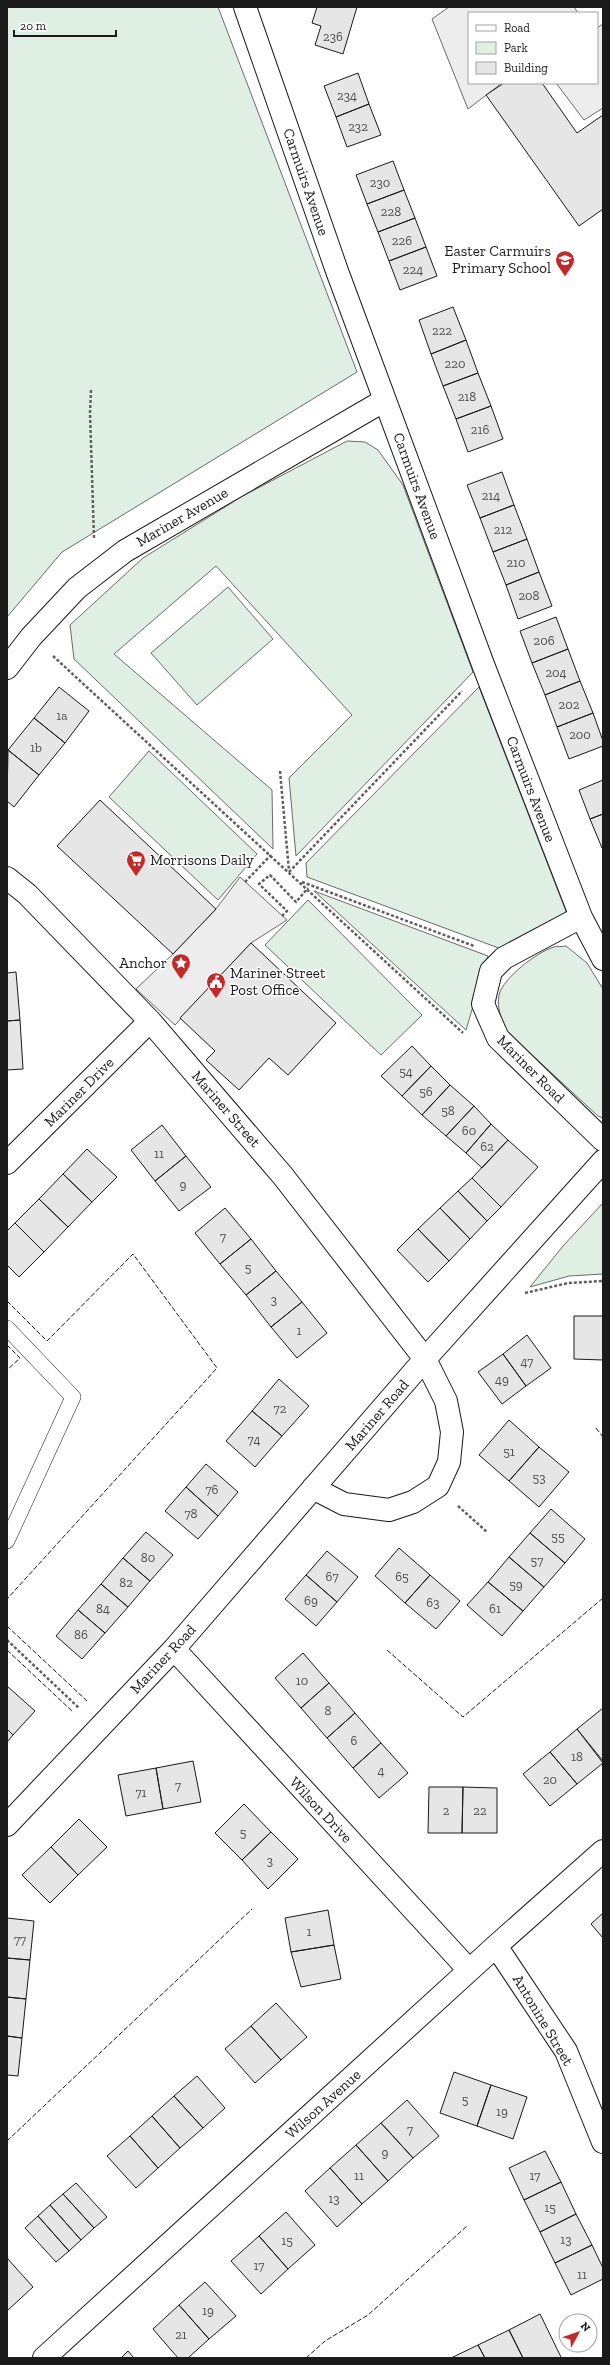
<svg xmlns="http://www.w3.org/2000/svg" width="610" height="2365" font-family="'Zilla Slab',serif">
  <rect width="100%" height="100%" fill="#fff"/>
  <path fill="#e0efe3" stroke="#6a6a6a" d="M7 7H218L357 372 62 552 7 617Z
    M347 441 365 442 378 450 403 485 473 672 296 856 289 778 352 715 216 566 114 654 272 790 273 849 74 659 70 625 143 558 241 497Z
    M228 587 273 639 197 705 151 653Z
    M479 687 567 914 504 950 307 877 306 863Z
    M149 751 257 854 218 900 109 797Z
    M314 891 488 956 466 1030Z
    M308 900 422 1015 381 1055 265 945Z
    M566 946 587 963 603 989V1118L598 1116 506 1031C501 1019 497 1008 499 995 503 978 537 952 554 947 557 946 562 947 566 946Z
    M603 1203V1274L569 1276 530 1287 563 1246Z"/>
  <path fill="#ededed" stroke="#6a6a6a" d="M449 7H574L578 13H469V83H502L468 109 432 19Z
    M603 24V108L584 120 556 83H597V28Z
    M240 877 287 920 251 943 175 1025 136 989 173 954 216 909Z"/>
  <path fill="#e6e6e6" stroke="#1a1a1a" d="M317 7H357L343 54 315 45 321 26 312 23Z
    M358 73 369 104 336 117 324 86Z
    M504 83H542L577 133 603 115V209L579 226 486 95Z
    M369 104 381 135 347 147 336 117Z
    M393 161 404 190 367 204 356 175Z
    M404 190 415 218 378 232 367 204Z
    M415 218 426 247 389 261 378 232Z
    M426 247 437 276 400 290 389 261Z
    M453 307 466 340 431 354 419 320Z
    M466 340 478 373 443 386 431 354Z
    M478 373 491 406 456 419 443 386Z
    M491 406 503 439 468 452 456 419Z
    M502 472 514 505 480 518 467 485Z
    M514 505 527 539 493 552 480 518Z
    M527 539 539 572 506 585 493 552Z
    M539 572 552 606 518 619 506 585Z
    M556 617 568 649 532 663 520 631Z
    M568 649 580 681 545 695 532 663Z
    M580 681 593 713 557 727 545 695Z
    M59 687 89 711 65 743 34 718Z
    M593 713 603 741V746L569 759 557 727Z
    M34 718 65 743 39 775 8 750Z
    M8 750 39 775 14 807 7 801Z
    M603 780V814L590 819 579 790Z
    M100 800 216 909 173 954 57 846Z
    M603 814V847L602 848 590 819Z
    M251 943 336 1023 288 1075 269 1058 239 1090 206 1060 215 1051 180 1018Z
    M16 972 20 1020 7 1021V973Z
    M20 1020 23 1069 7 1070V1021Z
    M412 1046 431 1066 402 1096 381 1076Z
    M431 1066 450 1085 422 1115 402 1096Z
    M450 1085 474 1106 446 1136 422 1115Z
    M474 1106 491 1124 466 1153 446 1136Z
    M491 1124 508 1140 482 1168 466 1153Z
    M162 1125 186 1156 155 1181 131 1150Z
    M508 1140 538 1167 501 1207 472 1178Z
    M87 1149 117 1177 92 1202 63 1174Z
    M186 1156 211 1187 179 1211 155 1181Z
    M63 1174 92 1202 68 1227 39 1199Z
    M472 1178 501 1207 487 1221 458 1191Z
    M458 1191 487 1221 470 1239 440 1208Z
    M39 1199 68 1227 44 1252 15 1223Z
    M225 1208 251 1239 220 1264 195 1233Z
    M440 1208 470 1239 449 1261 418 1229Z
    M15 1223 44 1252 19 1277 7 1265V1231Z
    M418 1229 449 1261 428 1282 397 1250Z
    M251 1239 276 1271 246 1295 220 1264Z
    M276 1271 302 1302 271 1327 246 1295Z
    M302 1302 327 1333 297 1358 271 1327Z
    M574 1316H603V1360L574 1359Z
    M527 1335 551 1368 526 1386 503 1354Z
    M503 1354 526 1386 502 1404 478 1372Z
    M279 1379 309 1406 282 1436 252 1411Z
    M252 1411 282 1436 255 1467 226 1441Z
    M509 1420 539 1447 509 1481 479 1455Z
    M539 1447 569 1472 539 1507 509 1481Z
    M206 1464 238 1492 218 1516 186 1487Z
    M186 1487 218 1516 198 1539 165 1511Z
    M551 1509 585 1539 565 1563 530 1533Z
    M146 1532 173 1555 150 1581 123 1558Z
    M530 1533 565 1563 544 1587 509 1557Z
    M399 1548 430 1575 405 1603 375 1576Z
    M327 1551 358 1577 337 1602 306 1575Z
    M509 1557 544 1587 523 1611 488 1582Z
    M123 1558 150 1581 128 1607 101 1584Z
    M306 1575 337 1602 316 1626 285 1599Z
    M430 1575 460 1601 436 1629 405 1603Z
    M488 1582 523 1611 502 1636 467 1605Z
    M101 1584 128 1607 105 1633 78 1610Z
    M78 1610 105 1633 82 1659 56 1636Z
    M303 1653 329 1683 301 1708 275 1678Z
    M329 1683 355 1713 327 1738 301 1708Z
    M7 1686 35 1711 13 1735 7 1729Z
    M603 1708V1761L577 1729Z
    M355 1713 381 1743 353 1768 327 1738Z
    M7 1729 13 1735 7 1742Z
    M577 1729 603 1763 577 1784 550 1752Z
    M381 1743 408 1773 379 1798 353 1768Z
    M550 1752 577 1784 550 1806 523 1774Z
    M193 1761 201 1802 163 1809 156 1768Z
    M156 1768 163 1809 126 1816 118 1775Z
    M429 1787H463L462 1833H428Z
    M463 1787 497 1788V1833H462Z
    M244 1804 271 1832 242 1860 215 1833Z
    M79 1819 107 1847 78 1875 51 1847Z
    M271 1832 298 1859 268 1889 242 1860Z
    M51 1847 78 1875 50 1903 22 1875Z
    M328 1910 334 1945 291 1952 285 1918Z
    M603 1913V1938L591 1924Z
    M7 1918 34 1921 30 1960 7 1958Z
    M334 1945 341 1979 301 1987 291 1952Z
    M7 1958 30 1960 26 1999 7 1997Z
    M7 1997 26 1999 22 2038 7 2036Z
    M276 2003 307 2037 281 2060 251 2026Z
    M251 2026 281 2060 255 2083 225 2049Z
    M7 2036 22 2038 18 2076 7 2075Z
    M454 2072 491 2085 477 2126 440 2113Z
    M197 2076 225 2108 203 2128 174 2096Z
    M491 2085 527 2097 513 2139 477 2126Z
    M174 2096 203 2128 180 2148 152 2116Z
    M407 2100 439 2136 413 2158 381 2123Z
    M152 2116 180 2148 158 2168 130 2136Z
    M381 2123 413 2158 388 2181 356 2145Z
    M130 2136 158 2168 136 2188 107 2156Z
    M356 2145 388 2181 362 2204 330 2168Z
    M545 2151 561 2182 524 2200 509 2168Z
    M330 2168 362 2204 337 2227 305 2191Z
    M561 2182 576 2214 540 2232 524 2200Z
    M76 2183 107 2217 94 2228 63 2194Z
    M63 2194 94 2228 81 2240 50 2205Z
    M50 2205 81 2240 69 2251 38 2216Z
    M286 2212 315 2245 288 2269 259 2236Z
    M576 2214 592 2245 555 2263 540 2232Z
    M38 2216 69 2251 56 2262 25 2228Z
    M259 2236 288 2269 261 2294 231 2261Z
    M592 2245 603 2268V2279L571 2295 555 2263Z
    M7 2258 33 2287 8 2310 7 2309Z
    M205 2282 236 2316 209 2339 179 2305Z
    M179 2305 209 2339 188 2358H178L153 2329Z
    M540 2314 561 2357 558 2358H523L509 2330Z
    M509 2330 523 2358H485L478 2345Z
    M478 2345 485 2358H451Z
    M128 2351 134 2358H121Z"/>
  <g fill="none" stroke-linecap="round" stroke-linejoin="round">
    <defs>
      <path id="service" d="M7 1328 73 1397 7 1541"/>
      <path id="minor" d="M245 7 337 271 484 667 581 917 603 959
        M7 668 31 637 77 588 125 551 385 400
        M7 878 27 894 150 1021 283 1176 425 1359 446 1401 452 1432 449 1462 438 1486 413 1502 389 1510 344 1504 313 1488
        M581 917 504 958 491 971 483 1004 498 1038 603 1140
        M7 1163 150 1021
        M174 1649 469 1970
        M7 1825 174 1649 425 1359 603 1161
        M496 1946 566 2051 603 2142
        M44 2358 496 1946 603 1851"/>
    </defs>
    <use href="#service" stroke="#1a1a1a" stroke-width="16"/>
    <use href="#minor" stroke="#1a1a1a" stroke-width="24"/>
    <path stroke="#5f5f5f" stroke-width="2.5" stroke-dasharray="3 2" stroke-linecap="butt" d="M91 390 90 413 94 538
      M53 656 463 1033
      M280 771 289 871
      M289 872 462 691
      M245 882 271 855
      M302 882 474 946
      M282 916 287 911 259 884 270 875 296 902 308 888
      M525 1293 568 1283 603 1281
      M458 1506 487 1532
      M7 1640 79 1708"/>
    <use href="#service" stroke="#fff" stroke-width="15"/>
    <use href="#minor" stroke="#fff" stroke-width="22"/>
    <path stroke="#1a1a1a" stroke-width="1" stroke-dasharray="5 2" stroke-linecap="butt" d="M7 1301 47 1341 133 1254 217 1368 7 1599
      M7 1345 20 1358 7 1370
      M596 1428 603 1437
      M7 1626 87 1701
      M7 1650 73 1712
      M387 1650 463 1717 603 1598
      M7 2141 252 1909
      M306 2358 325 2341 368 2315 467 2226"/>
  </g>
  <defs>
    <symbol id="school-pin" viewBox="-11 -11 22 30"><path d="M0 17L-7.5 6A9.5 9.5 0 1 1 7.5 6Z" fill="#c62828" stroke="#fff"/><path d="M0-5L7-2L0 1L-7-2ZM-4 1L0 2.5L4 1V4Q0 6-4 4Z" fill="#fff"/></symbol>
    <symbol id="supermarket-pin" viewBox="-11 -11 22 30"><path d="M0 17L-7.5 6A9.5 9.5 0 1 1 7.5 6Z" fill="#c62828" stroke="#fff"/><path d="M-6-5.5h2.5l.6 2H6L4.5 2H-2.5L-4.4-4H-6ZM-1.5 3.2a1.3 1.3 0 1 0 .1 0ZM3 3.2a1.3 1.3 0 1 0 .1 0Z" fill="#fff"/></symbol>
    <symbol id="sight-pin" viewBox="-11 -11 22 30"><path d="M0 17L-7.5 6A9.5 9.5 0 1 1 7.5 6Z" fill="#c62828" stroke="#fff"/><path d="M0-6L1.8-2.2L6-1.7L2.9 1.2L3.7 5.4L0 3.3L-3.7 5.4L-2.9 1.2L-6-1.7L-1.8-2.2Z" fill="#fff"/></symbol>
    <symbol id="civic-pin" viewBox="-11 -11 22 30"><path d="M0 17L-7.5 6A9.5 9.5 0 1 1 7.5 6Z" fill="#c62828" stroke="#fff"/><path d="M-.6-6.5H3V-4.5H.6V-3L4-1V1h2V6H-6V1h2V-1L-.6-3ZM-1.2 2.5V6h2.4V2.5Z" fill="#fff"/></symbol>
  </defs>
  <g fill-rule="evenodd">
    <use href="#school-pin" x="554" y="249" width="22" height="30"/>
    <use href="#supermarket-pin" x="125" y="849" width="22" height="30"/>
    <use href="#sight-pin" x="170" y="952" width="22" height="30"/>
    <use href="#civic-pin" x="205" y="971" width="22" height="30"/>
  </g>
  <g text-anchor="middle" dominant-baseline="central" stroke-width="3" stroke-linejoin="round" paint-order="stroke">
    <g font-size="13" fill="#4d4d4d">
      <text x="333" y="36">236</text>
      <text x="347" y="95">234</text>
      <text x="358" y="126">232</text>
      <text x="380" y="182">230</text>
      <text x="391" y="211">228</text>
      <text x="402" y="240">226</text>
      <text x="413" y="269">224</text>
      <text x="442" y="330">222</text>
      <text x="455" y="363">220</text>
      <text x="467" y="396">218</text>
      <text x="480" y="429">216</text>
      <text x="491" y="495">214</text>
      <text x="503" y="529">212</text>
      <text x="516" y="562">210</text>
      <text x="529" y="595">208</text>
      <text x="544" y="640">206</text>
      <text x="556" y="672">204</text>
      <text x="569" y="704">202</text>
      <text x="62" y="715">1a</text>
      <text x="580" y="734">200</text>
      <text x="36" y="747">1b</text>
      <text x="406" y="1071">54</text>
      <text x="426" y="1091">56</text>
      <text x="448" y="1110">58</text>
      <text x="469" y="1130">60</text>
      <text x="487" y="1146">62</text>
      <text x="159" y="1153">11</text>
      <text x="183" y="1184">9</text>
      <text x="223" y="1236">7</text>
      <text x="248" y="1267">5</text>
      <text x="274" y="1299">3</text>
      <text x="299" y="1330">1</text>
      <text x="527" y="1361">47</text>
      <text x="502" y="1379">49</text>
      <text x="280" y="1408">72</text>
      <text x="254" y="1439">74</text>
      <text x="509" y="1451">51</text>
      <text x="539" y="1477">53</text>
      <text x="212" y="1489">76</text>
      <text x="191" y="1513">78</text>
      <text x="558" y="1536">55</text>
      <text x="148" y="1557">80</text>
      <text x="537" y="1560">57</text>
      <text x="332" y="1576">67</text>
      <text x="402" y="1576">65</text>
      <text x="126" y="1582">82</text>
      <text x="516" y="1584">59</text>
      <text x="311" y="1600">69</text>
      <text x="433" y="1602">63</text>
      <text x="103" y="1608">84</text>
      <text x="495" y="1608">61</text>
      <text x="81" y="1634">86</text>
      <text x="302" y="1680">10</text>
      <text x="328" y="1710">8</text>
      <text x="354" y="1740">6</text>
      <text x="577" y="1756">18</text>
      <text x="381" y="1770">4</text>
      <text x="550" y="1779">20</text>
      <text x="178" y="1785">7</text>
      <text x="141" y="1792">71</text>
      <text x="446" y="1810">2</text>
      <text x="480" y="1810">22</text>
      <text x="243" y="1832">5</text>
      <text x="270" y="1860">3</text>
      <text x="309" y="1931">1</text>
      <text x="20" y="1939">77</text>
      <text x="465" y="2099">5</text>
      <text x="502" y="2111">19</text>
      <text x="410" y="2129">7</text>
      <text x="385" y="2152">9</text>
      <text x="359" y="2175">11</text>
      <text x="535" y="2175">17</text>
      <text x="334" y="2198">13</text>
      <text x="550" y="2207">15</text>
      <text x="566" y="2239">13</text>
      <text x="287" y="2240">15</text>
      <text x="259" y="2265">17</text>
      <text x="582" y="2274">11</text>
      <text x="208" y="2310">19</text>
      <text x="181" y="2334">21</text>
    </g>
    <g font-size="15" fill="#1a1a1a" stroke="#fff">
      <text transform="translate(306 182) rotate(71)">Carmuirs Avenue</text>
      <text transform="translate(417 486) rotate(70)">Carmuirs Avenue</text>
      <text transform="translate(182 517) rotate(-30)">Mariner Avenue</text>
      <text transform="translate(531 789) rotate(69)">Carmuirs Avenue</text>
      <text transform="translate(531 1069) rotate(45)">Mariner Road</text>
      <text transform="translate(79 1092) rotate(-45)">Mariner Drive</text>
      <text transform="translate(226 1109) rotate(49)">Mariner Street</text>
      <text transform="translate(377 1415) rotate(-49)">Mariner Road</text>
      <text transform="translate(163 1659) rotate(-47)">Mariner Road</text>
      <text transform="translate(321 1810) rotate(47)">Wilson Drive</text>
      <text transform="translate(543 2020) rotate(59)">Antonine Street</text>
      <text transform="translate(323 2104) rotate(-42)">Wilson Avenue</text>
    </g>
    <g font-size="15" fill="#1a1a1a" stroke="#fff" text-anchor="end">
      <text x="551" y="251">Easter Carmuirs<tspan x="551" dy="17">Primary School</tspan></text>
      <text x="150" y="860" text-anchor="start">Morrisons Daily</text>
      <text x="167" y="963">Anchor</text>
      <text x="230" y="973" text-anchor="start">Mariner Street<tspan x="230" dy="17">Post Office</tspan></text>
    </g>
  </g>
  <rect width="610" height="2365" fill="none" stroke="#1a1a1a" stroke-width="16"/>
  <rect x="468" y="12" width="130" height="72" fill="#ffffff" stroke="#a3a3a3"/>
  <rect x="476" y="25" width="20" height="6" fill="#ffffff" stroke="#a3a3a3"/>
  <text x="504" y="32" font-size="12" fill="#1a1a1a">Road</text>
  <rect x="476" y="42" width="20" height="12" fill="#e0efe3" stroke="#a3a3a3"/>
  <text x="504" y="52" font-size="12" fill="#1a1a1a">Park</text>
  <rect x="476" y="62" width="20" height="12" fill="#e6e6e6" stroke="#a3a3a3"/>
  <text x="504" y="72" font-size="12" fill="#1a1a1a">Building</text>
  <g transform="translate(578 2333) rotate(50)"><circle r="19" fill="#ffffff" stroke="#a3a3a3"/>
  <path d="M0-3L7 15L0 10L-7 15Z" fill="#c62828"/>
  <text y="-6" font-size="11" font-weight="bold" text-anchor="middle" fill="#1a1a1a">N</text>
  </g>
  <path d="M14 30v6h102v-6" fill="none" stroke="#1a1a1a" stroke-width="2"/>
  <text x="20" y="30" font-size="12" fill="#1a1a1a" stroke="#ffffff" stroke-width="3" paint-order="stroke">20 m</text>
</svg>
